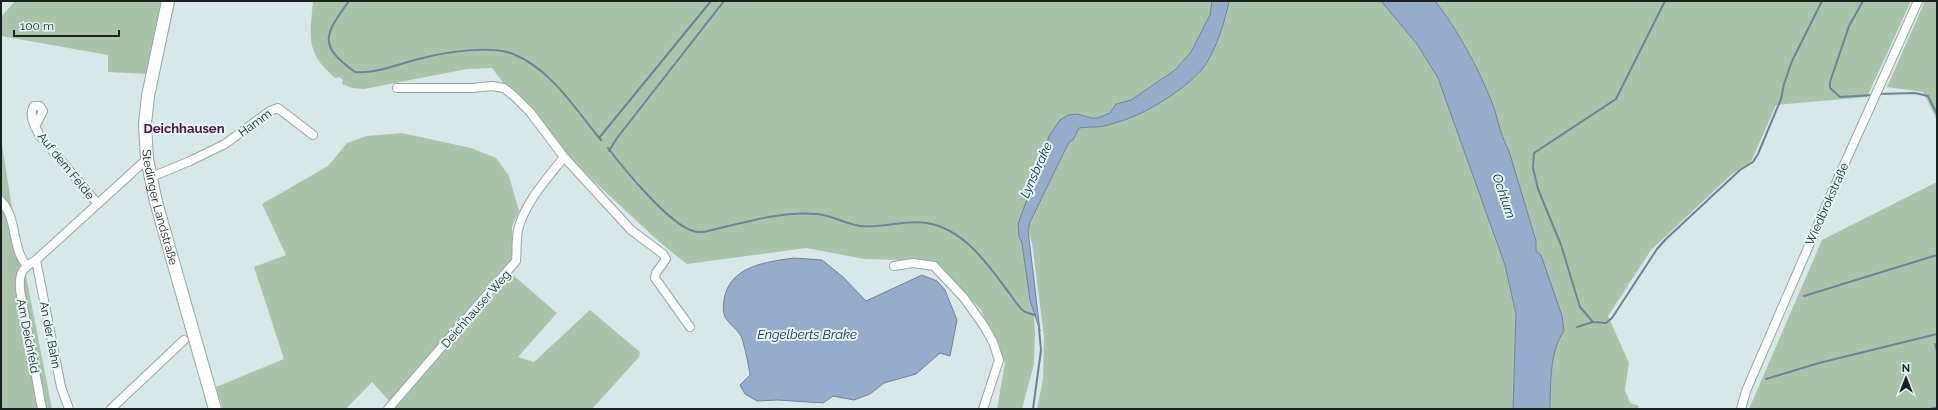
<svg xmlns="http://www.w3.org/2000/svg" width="1938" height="410" font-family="Raleway,sans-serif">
  <rect width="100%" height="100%" fill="#d8e8e9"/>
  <path fill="#a9c4ab" d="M15 1H164L146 74 108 72V55L1 36V17Z
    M313 1H1212L1211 15 1191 52 1175 70 1131 100 1116 104 1110 113 1098 118H1092L1085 116 1049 136 1042 159 1030 185V191L1018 224 1019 237 1022 243 1034 317 1035 333 1034 364 1022 409H997L1005 363 981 310 935 261 864 259 806 248 687 264C660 244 636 220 612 198 569 158 527 116 492 68L467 69 364 89 352 88 342 84 343 80 339 77 335 78C305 52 310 37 313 1Z
    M1229 1H1381L1417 44 1438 78 1505 265 1516 314 1513 409H1037L1043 379 1044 336 1032 243 1028 230 1030 222 1069 142 1073 140 1079 128 1089 126 1097 127 1122 121 1211 52 1226 18Z
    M1435 1H1911L1867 97 1776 105 1751 162 1732 174 1651 250 1608 316 1629 363 1625 390 1630 403 1639 406 1638 409H1550C1551 384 1549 352 1564 331L1536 251V241L1529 217 1520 193 1509 151 1502 138 1495 111 1484 85 1458 34Z
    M1925 1H1937V120L1923 92 1887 87Z
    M402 133 471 148 496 158 509 176 519 211 512 227 513 259 390 402 372 382 346 409H223L216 387 284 359 254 267 286 255 262 204 328 166 347 143 367 136Z
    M1 139 12 208 1 197Z
    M1937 182V409H1749L1822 240Z
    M1 207 7 215 21 265 25 271 52 409H1Z
    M513 275 557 313 518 357 534 362 590 310 640 352 639 357 592 409H390Z"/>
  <path fill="#95acca" stroke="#708297" d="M1212 1H1229C1225 22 1217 46 1206 64 1191 86 1146 114 1121 121 1114 123 1104 127 1097 127 1090 127 1086 127 1079 128L1073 140 1069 142 1030 222 1028 230 1040 331 1030 300 1022 243 1019 237 1018 224 1030 191V185L1042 159 1049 136 1060 120 1068 115 1077 114 1092 118H1098L1110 113 1116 104 1131 100 1175 70 1191 52 1210 15Z
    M1381 1H1435C1458 30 1483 76 1495 111 1499 125 1502 138 1509 151L1536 241V251L1541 255 1562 316 1564 331C1549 352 1551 384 1550 409H1513L1516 314 1505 265 1438 78 1417 44Z
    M794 258 822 260 843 277 866 301 922 275 937 281 945 290 957 320 950 356 940 353 916 374 884 383 870 394 854 400 833 396 823 403 778 400 757 401 745 394 740 385 750 375C750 371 743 339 741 336 737 329 729 324 725 317 723 313 723 305 724 300 729 266 766 262 794 258Z"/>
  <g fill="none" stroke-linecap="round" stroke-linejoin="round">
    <path stroke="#708297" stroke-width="2" d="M349 1C325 34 317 45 355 72 378 74 400 63 423 58 445 52 492 45 513 54 551 69 576 110 601 140
      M1863 1 1849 26 1830 82V88L1840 97 1873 95
      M1879 94 1915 93 1928 96 1937 114
      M599 138 711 1
      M608 148C624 169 669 224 693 231 699 233 703 232 708 231 743 223 780 211 816 214 832 215 845 224 860 226 882 229 904 219 927 223 970 230 996 277 1021 309L1025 312 1035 315
      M609 151 617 138 724 1
      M1804 296 1937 255
      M1593 322 1580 307 1561 245 1538 189 1533 168 1534 153 1616 99 1665 1
      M1577 327 1593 322 1606 323 1612 318 1657 249 1666 239 1740 170 1753 162 1758 154 1781 99 1784 84 1792 61 1822 1
      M1935 344 1937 351
      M1766 379 1819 363 1937 334
      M1033 409 1041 350 1039 329
      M1930 409 1937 407"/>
    <defs>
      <path id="street" d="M397 88H472L492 86 504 88 514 96 530 112 564 157 631 230 663 254 666 259 656 273 655 278 690 327
        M35 127 43 111 40 106H34C28 115 35 127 40 136L98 204
        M149 178 190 161 225 144 270 111 278 108 313 135
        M1 201C18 219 11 246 26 265
        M36 260 61 387 69 409
        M894 266 913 263 934 266 964 298 984 326 993 342 999 360 983 409
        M42 409 20 290C19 273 21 269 36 260L147 159
        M111 409 184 340
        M388 409 516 261C517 251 516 239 518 230 525 202 547 179 564 157
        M1741 409 1746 391 1839 176 1918 1"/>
      <g id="secondary">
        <path id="s1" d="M168 1 148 96 145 124 147 159 156 202 215 409"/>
      </g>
    </defs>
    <use href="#street" stroke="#97a6a7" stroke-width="10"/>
    <use href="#secondary" stroke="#97a6a7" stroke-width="14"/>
    <use href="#street" stroke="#fff" stroke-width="8"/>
    <use href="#secondary" stroke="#fff" stroke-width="12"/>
  </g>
  <g text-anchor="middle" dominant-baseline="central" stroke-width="4" stroke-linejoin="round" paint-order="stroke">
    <g font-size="12" fill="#1b2021" stroke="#e5f5f6">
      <text transform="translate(255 123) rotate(-36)">Hamm</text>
      <text transform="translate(66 166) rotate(51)">Auf dem Felde</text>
      <text transform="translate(1827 204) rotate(-66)">Wiedbrokstraße</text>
      <text stroke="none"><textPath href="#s1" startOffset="210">Stedinger Landstraße</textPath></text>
      <text transform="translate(476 309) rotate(-49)">Deichhauser Weg</text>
      <text transform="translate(50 335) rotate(79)">An der Bahn</text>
      <text transform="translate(28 336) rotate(79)">Am Deichfeld</text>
    </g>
    <g font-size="13" font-weight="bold" fill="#4a133e" stroke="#e5f5f6">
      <text x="184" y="128">Deichhausen</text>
    </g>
    <g font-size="13" font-style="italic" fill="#0a2a52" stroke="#e5f5f6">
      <text transform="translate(1036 170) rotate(-66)">Lynsbrake</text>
      <text transform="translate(1504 196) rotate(71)">Ochtum</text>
      <text x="807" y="334">Engelberts Brake</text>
    </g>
  </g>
  <rect width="1938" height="410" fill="none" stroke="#1b2021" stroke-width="4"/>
  <g transform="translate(1906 378)" stroke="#e5f5f6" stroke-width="3" paint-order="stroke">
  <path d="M0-3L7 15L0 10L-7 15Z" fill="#1b2021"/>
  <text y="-6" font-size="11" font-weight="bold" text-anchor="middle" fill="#1b2021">N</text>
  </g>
  <path d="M14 30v6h105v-6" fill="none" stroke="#1b2021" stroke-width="2"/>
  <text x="20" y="30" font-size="12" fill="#1b2021" stroke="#e5f5f6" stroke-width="3" paint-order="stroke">100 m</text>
</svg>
